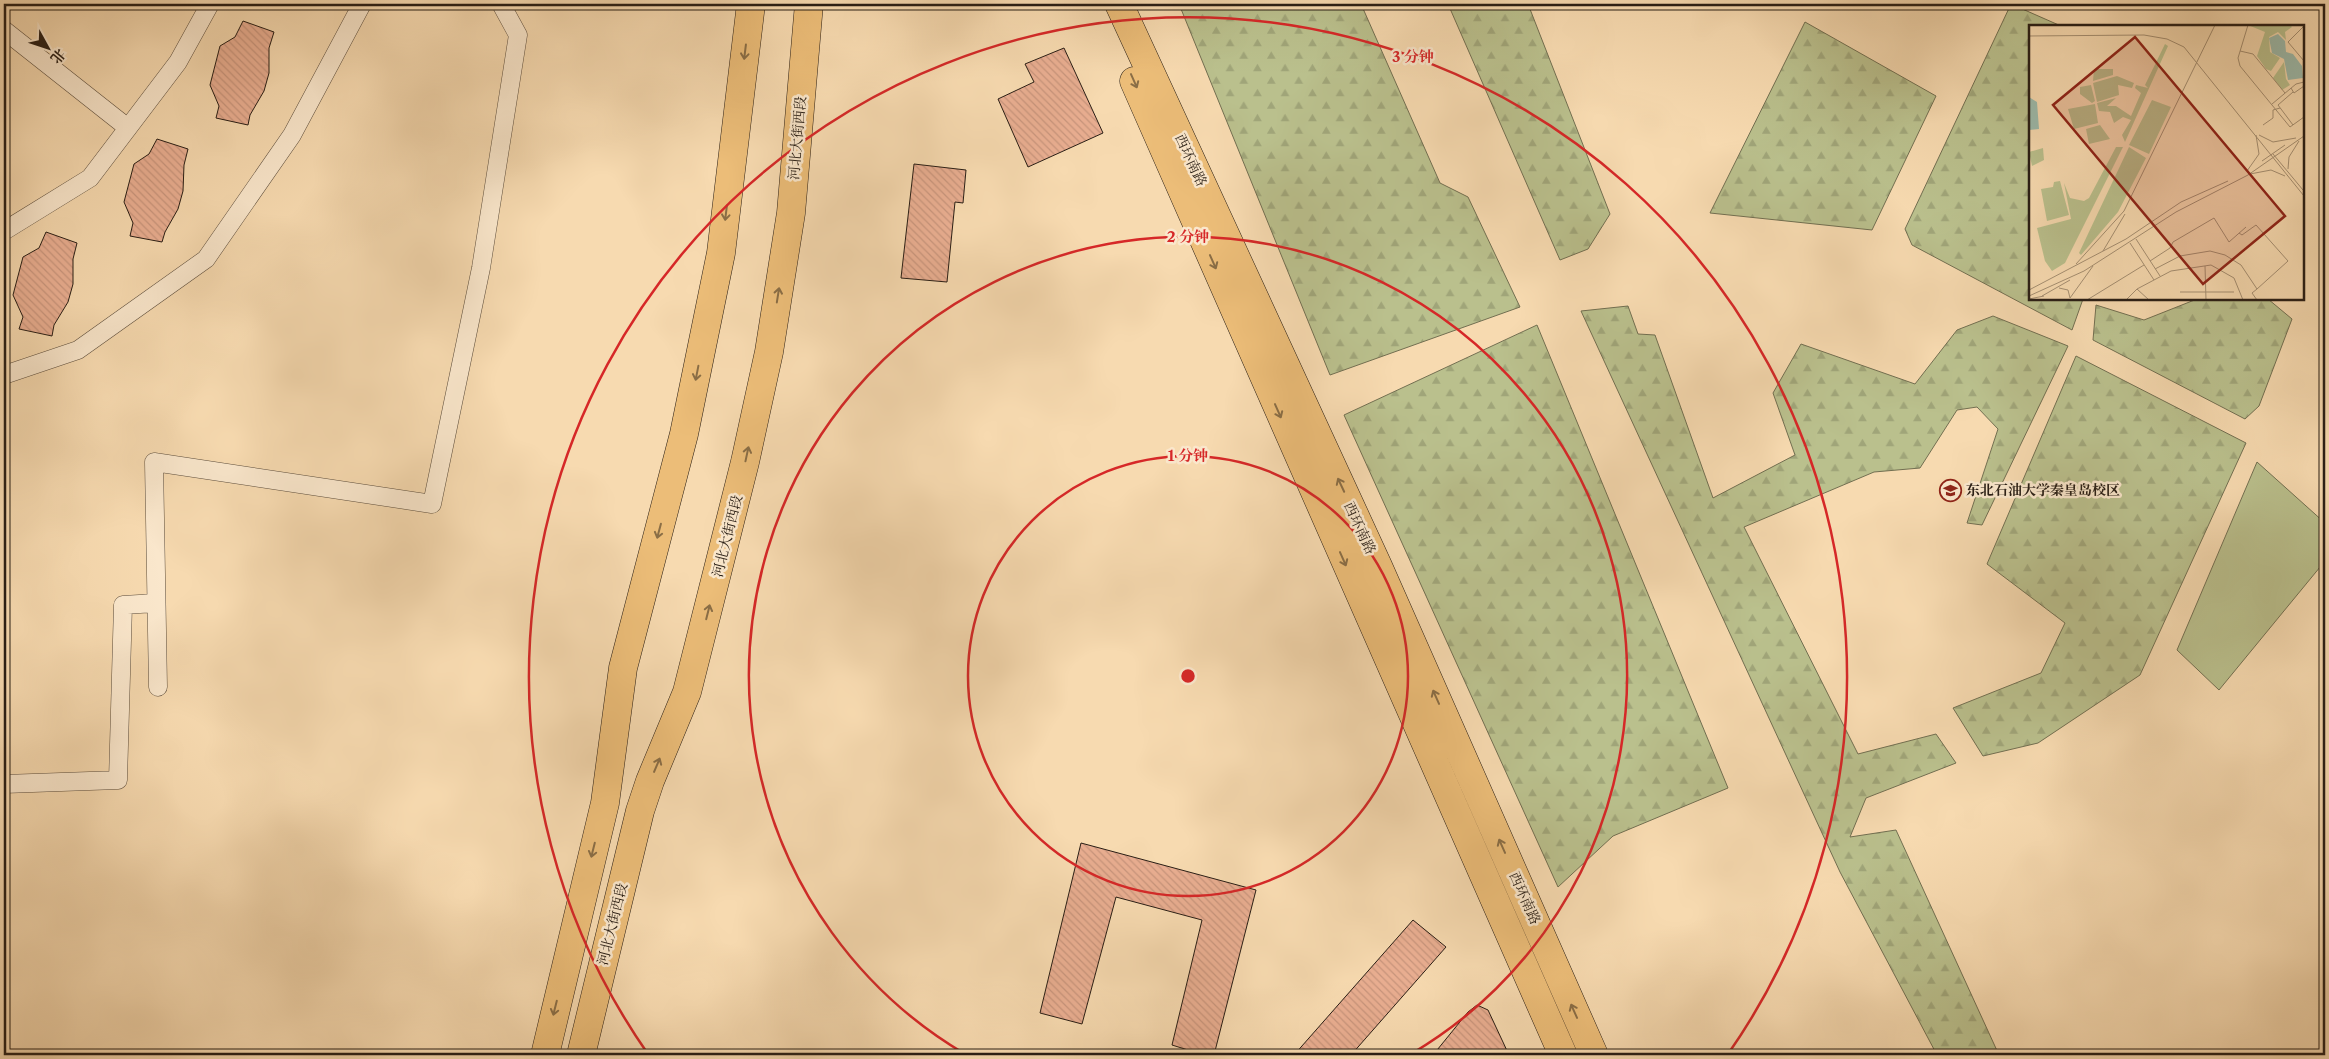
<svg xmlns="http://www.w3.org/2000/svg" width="2329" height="1059" font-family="'Libre Caslon Text','Noto Serif SC',serif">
  <defs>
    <pattern id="forest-firs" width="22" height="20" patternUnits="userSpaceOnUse" patternTransform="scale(1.25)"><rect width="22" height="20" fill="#bac08d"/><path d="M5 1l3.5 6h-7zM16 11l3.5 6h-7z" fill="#a0a579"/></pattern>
    <pattern id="building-back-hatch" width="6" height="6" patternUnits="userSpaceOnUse" patternTransform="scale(1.25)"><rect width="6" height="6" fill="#e9ae91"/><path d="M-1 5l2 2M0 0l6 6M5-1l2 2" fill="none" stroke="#c8957c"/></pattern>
  </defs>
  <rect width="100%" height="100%" fill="#f7dab0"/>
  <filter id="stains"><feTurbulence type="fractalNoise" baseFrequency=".004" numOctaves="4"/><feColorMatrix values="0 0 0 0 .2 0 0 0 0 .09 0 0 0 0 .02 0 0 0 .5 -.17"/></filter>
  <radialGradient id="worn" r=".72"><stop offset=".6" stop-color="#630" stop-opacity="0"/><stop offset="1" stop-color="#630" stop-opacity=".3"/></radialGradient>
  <path fill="#bac08d" stroke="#726f51" d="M2257 462 2325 523V561L2219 690 2177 650Z"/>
  <path fill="url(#forest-firs)" stroke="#726f51" d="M1179 4H1361L1440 183 1468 197 1520 307 1330 375Z
    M1448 4H1528L1610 214 1588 249 1560 260Z
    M2011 4 2061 26H2030V299H2083L2072 330 1912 245 1905 229Z
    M1805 22 1936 96 1872 230 1710 213Z
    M2197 299H2268L2292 319 2259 406 2245 419 2093 340 2096 305 2144 320Z
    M1628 306 1638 334 1655 335 1713 498 1795 455 1773 393 1801 344 1915 384 1957 330 1993 316 2068 346 1982 525 1967 523 1998 429 1977 407 1957 410 1920 468 1874 472 1744 527 1858 754 1936 734 1956 763 1866 798 1850 837 1896 830 1999 1055H1937L1840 872 1581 311Z
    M1537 325 1728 788 1613 836 1558 887 1344 415Z
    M2076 356 2246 443 2140 675 2038 743 1983 756 1953 708 2041 673 2065 623 1987 564Z"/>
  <path fill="url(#building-back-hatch)" stroke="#291e15" d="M243 21 274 32 269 48V73L264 91 250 115 248 125 216 118 219 106 210 85 220 46 235 37Z
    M1064 48 1103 133 1028 167 998 99 1034 82 1025 64Z
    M157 139 188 149 184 165 183 191 178 209 165 232 162 242 130 236 133 223 124 202 134 164 149 154Z
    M914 164 966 170 963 203 955 202 947 282 901 278Z
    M46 232 77 243 73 259V284L68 302 54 325 52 336 19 329 23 317 13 295 23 257 39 248Z
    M1081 843 1256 890 1214 1055H1204L1172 1045 1202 920 1116 897 1082 1024 1040 1013Z
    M1413 920 1446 947 1351 1055H1294Z
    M1477 1005 1488 1010 1509 1055H1433L1468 1012Z"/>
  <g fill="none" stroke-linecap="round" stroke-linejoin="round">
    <defs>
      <path id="street" d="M4 30 128 128
        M4 231 90 178 178 62 210 4
        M4 375 78 350 206 259 292 135 362 4
        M158 687 154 462 432 504 481 268 518 35 501 4
        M4 784 118 780 123 605 156 603"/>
      <path id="highway" d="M1119 4 1378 566 1594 1055
        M1134 81 1563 1055
        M545 1055 605 803 623 668 684 434 721 253 751 4
        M581 1055 640 811 650 781 687 692 745 462 769 352 791 213 809 4"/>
    </defs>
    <use href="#street" stroke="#5c4d3c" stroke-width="19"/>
    <use href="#highway" stroke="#291e15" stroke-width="29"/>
    <use href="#street" stroke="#fae7cc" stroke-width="18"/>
    <use href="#highway" stroke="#ecbd78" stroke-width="28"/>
  </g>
  <defs><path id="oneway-shaft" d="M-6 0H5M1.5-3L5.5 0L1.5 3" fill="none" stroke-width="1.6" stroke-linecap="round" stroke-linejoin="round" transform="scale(1.25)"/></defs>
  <g stroke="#8a6e46">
    <use href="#oneway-shaft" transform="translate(745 52) rotate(97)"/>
    <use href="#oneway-shaft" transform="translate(1134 81) rotate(66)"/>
    <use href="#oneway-shaft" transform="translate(726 213) rotate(97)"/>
    <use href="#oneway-shaft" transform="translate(1213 262) rotate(66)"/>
    <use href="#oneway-shaft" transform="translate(778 295) rotate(-81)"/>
    <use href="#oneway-shaft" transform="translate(697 373) rotate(101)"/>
    <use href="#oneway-shaft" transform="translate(1278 411) rotate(66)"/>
    <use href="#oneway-shaft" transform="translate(747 454) rotate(-78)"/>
    <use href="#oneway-shaft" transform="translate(1341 485) rotate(-115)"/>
    <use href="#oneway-shaft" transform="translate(659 531) rotate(105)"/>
    <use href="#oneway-shaft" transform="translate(1343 559) rotate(66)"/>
    <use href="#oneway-shaft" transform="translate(708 612) rotate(-76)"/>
    <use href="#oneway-shaft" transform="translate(1436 697) rotate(-114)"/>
    <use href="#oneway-shaft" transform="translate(657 765) rotate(-67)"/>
    <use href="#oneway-shaft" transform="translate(1502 846) rotate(-114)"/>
    <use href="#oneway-shaft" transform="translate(593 850) rotate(104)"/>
    <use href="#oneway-shaft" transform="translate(555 1008) rotate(104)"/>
    <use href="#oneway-shaft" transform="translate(1574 1011) rotate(-114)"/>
  </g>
  <g fill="none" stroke="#d62828" stroke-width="2.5">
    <circle cx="1188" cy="676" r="220"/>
    <path d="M965 1054A439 439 0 1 1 1411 1054"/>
    <path d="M648 1054A659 659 0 1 1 1728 1054"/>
  </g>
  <defs>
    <symbol id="school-ring" viewBox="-11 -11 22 22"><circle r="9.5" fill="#fae7cc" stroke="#8f2418" stroke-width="1.5"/><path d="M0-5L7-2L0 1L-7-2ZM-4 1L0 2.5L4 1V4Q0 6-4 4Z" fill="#8f2418"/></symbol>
  </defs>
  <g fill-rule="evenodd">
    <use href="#school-ring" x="1938" y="478" width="25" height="25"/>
  </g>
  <g text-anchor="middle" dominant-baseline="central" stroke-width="5" stroke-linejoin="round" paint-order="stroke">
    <g font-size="14" fill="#291e15" stroke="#fae7cc">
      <text transform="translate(797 138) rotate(-85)">河北大街西段</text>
      <text transform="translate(1191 160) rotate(65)">西环南路</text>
      <text transform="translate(1360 528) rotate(65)">西环南路</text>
      <text transform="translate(727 536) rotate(-76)">河北大街西段</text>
      <text transform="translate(1525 898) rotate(66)">西环南路</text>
      <text transform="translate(612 924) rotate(-76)">河北大街西段</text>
    </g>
    <g font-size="14" font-weight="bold" fill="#291e15" stroke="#fae7cc" text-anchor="start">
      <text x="1966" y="490">东北石油大学秦皇岛校区</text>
    </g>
  </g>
  <g transform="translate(2029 25)">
    <rect width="275" height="275" fill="#f7dab0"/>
    <path d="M65 44H84V50L64 56Z" fill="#bac08d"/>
    <path d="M261 0 263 2 256 7 257 15 249 7 240 12 241 27 251 33 242 46 237 44 228 31 236 7 219 0ZM136 19 139 21 96 117 93 110 102 95 94 92 85 98 81 87 70 86 68 78 87 73 78 81H87L102 91 112 68 106 63 107 60 119 63 116 60ZM255 37 257 54 261 60 253 65 244 53ZM88 51 105 58 103 63 89 60 90 70 68 77 64 58ZM62 60 66 76 63 78 51 69V62ZM123 75 142 82 120 129 100 120ZM66 79 69 98 45 104 39 84ZM71 100 81 114 60 119 57 104ZM87 122H94L36 238 23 246 16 236 8 203 42 194 35 158 41 173 55 176 60 173ZM100 122 117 133 89 187 52 230 50 228ZM14 123 15 135 3 141 0 127ZM31 156 40 190 18 196 12 164 24 162 25 157Z" fill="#bac08d"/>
    <path d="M249 9 256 16 257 27 264 29 273 41 274 53 259 55 255 34 243 28 240 13ZM0 72 8 77 10 104 0 105Z" fill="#9dbbac"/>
    <path fill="none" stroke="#a58f72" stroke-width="1" d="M219 0 209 33 211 41 261 102 275 92M275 1 259 17 275 36M0 11 115 10 138 14 155 22 275 171M211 26 224 29 256 68M262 63 265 68 275 61M243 79 267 59 275 57M234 100 244 93V85L251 83M264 100 249 80 264 67M230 110 244 117 267 113M244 129 274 165M233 136 256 120M259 144 260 132 270 116M218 146 230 129 227 110M221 149 242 145 256 151M107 214 131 251M101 218 125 255M74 226 96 189M121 236 141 223 144 217 185 193 200 217 217 202M47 239 95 186 186 0M176 241 177 275M126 244 151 231 181 226 196 230 212 240 228 264 259 236 227 200 213 210 210 208M30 263 39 265 41 273M108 264 120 275M228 264 223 268 228 275M0 265 97 214 152 177 199 156M151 267H205M0 271 55 246 147 187 219 150 275 111M13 271 41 255M41 273 64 241M0 274 15 271M58 275 115 240M97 275 108 264 142 246 182 240 205 253 214 275"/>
    <path fill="#8f2418" fill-opacity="0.15" stroke="#8f2418" stroke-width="2.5" d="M106 12 256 191 174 259 24 80Z"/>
    <rect width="275" height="275" fill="none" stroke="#291e15" stroke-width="2.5"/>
  </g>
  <circle cx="1188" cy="676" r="8" fill="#d62828" stroke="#fae7cc" stroke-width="2.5"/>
  <g font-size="15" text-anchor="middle" font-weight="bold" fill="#d62828" stroke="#fae7cc" stroke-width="5" stroke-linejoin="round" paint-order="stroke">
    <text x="1413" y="62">3 分钟</text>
    <text x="1188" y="242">2 分钟</text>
    <text x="1188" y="461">1 分钟</text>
  </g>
  <rect width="2329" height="1059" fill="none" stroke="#f7dab0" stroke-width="20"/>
  <rect x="5" y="5" width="2319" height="1049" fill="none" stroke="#291e15" stroke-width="2.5"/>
  <rect x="10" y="10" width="2309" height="1039" fill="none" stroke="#291e15"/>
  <g transform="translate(48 48) rotate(130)" stroke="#fae7cc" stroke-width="4" paint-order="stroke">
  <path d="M0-4L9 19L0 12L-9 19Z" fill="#291e15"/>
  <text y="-8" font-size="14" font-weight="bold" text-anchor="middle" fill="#291e15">北</text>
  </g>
  <rect width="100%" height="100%" filter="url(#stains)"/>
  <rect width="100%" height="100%" fill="url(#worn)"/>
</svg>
